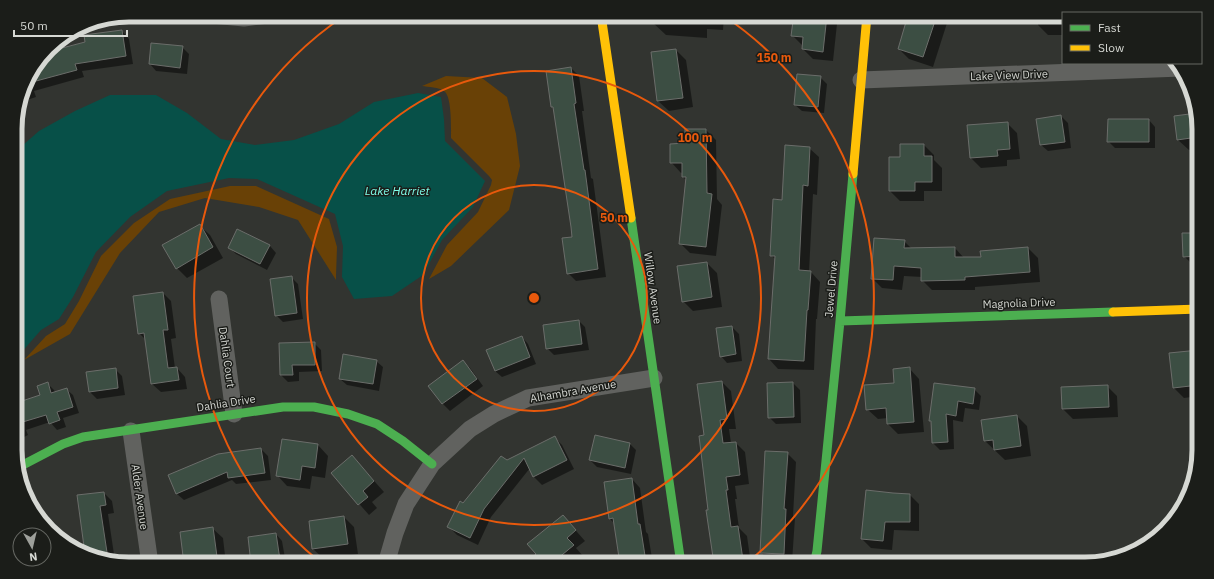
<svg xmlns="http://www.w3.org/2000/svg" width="1214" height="579" font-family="'IBM Plex Sans',sans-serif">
  <rect width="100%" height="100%" fill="#323430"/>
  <path fill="#694106" d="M446 76 482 78 507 97 516 134 520 166 509 210 451 266 429 279 447 245 478 212 491 185 492 180 489 176 451 138C451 128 452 96 444 91 439 87 428 87 422 86Z
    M230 186H256L329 219 337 247 336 276V280L298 220 259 207 205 198 159 212 120 253 70 334 24 360 46 336 65 324 79 301 101 256 134 223 170 199Z"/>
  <path fill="#075048" d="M418 93 441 97 444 119 445 141 485 181 473 207 442 240 423 275 392 296 354 299 342 277 343 246 335 214 257 179 229 178 167 191 130 217 96 252 73 297 59 319 41 330 20 354 16 355 15 152 39 131 75 111 110 95H156L187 113 221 139 255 145 294 140 339 124 374 102Z"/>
  <path fill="#0007" d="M653 15H724L723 30 707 29V38L666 35 652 22Z
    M805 15H828L837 24 833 61 813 59 803 49V46L792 35 804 23Z
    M910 15H944L948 20 933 67 909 59 899 49Z
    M1014 15H1063V35H1048L1038 25V16Z
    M122 31 129 39 133 64 82 71 84 77 34 91 36 97 21 102 27 78 46 53Z
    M182 47 189 54 187 74 156 71 150 64Z
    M676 50 686 60 693 107 669 111 658 101Z
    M571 68 579 76 584 111H582L591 178 593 179 606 277 576 281 568 273 573 237 555 110 552 107Z
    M820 77 827 84 824 113 802 111 795 105Z
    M1198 114V148L1189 150 1178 140 1175 117Z
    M1061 116 1068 123 1071 148 1048 151 1041 145Z
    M1149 120 1155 127V148H1115L1108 141Z
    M1007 123 1017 133 1020 159 1007 160V166L981 168 971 158 968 126Z
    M706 130 716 140 717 199 722 205 716 256 690 253 680 243 687 181 683 177V172L681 173 671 162 686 144Z
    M924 145 934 155V160L942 168V191H924V201H900L890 191 901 158Z
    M809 148 819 157 817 195 813 194 809 272H811L820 282 817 319H816L814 370 778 369 769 359 775 259 771 255 783 201Z
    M199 225 210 235 223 258 187 278 177 268Z
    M238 230 270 246 276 253 267 270 236 254 229 247Z
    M1184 234H1198V266H1194L1184 256Z
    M904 241 912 249 955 248 964 258H982L1028 248 1038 258 1040 282 975 287V290H932L922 280V277L904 276 902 290 882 288 872 278Z
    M707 263 717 273 722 307 693 311 683 301 678 267Z
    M291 277 298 284 303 319 283 322 276 315Z
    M163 293 171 301 176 338 171 339 175 368H177L185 377 187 389 161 392 152 384 146 340 139 333Z
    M579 321 585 327 589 350 554 355 547 348Z
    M732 327 739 334 742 361 727 363 721 356Z
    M522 337 528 344 536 364 502 377 495 371Z
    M314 343 321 350 322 371 299 372V381L288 382 281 375Z
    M1199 351V396L1184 398 1174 388Z
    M376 361 383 367 379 391 347 385 340 379Z
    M463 362 470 368 483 386 450 411 443 404 430 386Z
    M909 368 919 379 924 432 898 434 888 424V418L878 419 867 409 895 384Z
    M115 369 122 376 125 395 97 399 90 392Z
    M722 382 731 391 736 429H729L731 443H736L745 452 749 484 735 486 737 499H735L739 528 747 536 751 564 715 563 709 511 705 436Z
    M47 383 54 390 55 392 66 389 73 395 79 413 63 418 66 427 57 430 50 422 26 430 28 435 16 441V409L41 396Z
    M793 383 800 390 801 423 776 424 769 417Z
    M1107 386 1117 396 1118 417 1073 419 1063 409Z
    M974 389 981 396 979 410 965 408 963 422 953 420 954 449 940 450 933 443 932 423 930 421Z
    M1017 416 1027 426 1031 456 1005 460 985 441Z
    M554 437 562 445 574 469 542 485 534 477 530 468 491 517 478 545 457 535 449 527 464 504 507 461Z
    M283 440 318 445 328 456 325 478 312 476 310 489 287 486 277 475Z
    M629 443 636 450 631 474 597 467 590 460Z
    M261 449 268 456 271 480 236 484 232 480 184 500 177 494Z
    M787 453 796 462 793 516 795 518 792 562 769 561 761 552Z
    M352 456 384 492 372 502 377 508 369 515 332 473Z
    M632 479 640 488 646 532 648 534 653 564H621L615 524 610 519Z
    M104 493 112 501 114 513 108 514 115 561 79 552V547L85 546Z
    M893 494 910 495 919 504V531L894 530 892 550 871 548 862 539Z
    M40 507 47 514 48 527 38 519 34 508Z
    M563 516 585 541 576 548 583 556 573 564H525L537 554Z
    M344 517 354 527 358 554 324 559 313 549Z
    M212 528 223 538 226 564H185Z
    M276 534 282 541 286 564H253Z"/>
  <path fill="#3c4e43" stroke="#6b6d6a" d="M804 15H827L823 52 802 49 803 37 791 36 793 21 803 22Z
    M908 15H937L923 57 898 49Z
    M122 30 126 56 75 64 77 70 25 84 27 78 47 52 85 42 84 35Z
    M151 43 183 46 180 68 149 64Z
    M676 49 683 98 657 101 651 52Z
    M571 67 576 103 574 104 584 170H585L598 269 567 274 562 238 572 237 571 227 553 107H551L546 71Z
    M797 74 821 76 818 107 794 105Z
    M1197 113 1198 137 1177 140 1174 116Z
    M1061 115 1065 142 1040 145 1036 119Z
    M1108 119H1149V142H1107Z
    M1008 122 1010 149 997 150 998 156 970 158 967 125Z
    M685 129H706L707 193 712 194 706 247 679 244 686 177H682V163H670V144L685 143Z
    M900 144H924V156H932V182H915V191H889V157H900Z
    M785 145 810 147 808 186 803 185 799 270 811 271 808 310H807L804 361 768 359 775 256H770L773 199 782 200Z
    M200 224 213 247 176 269 162 245Z
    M237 229 270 245 260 264 228 248Z
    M1182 233H1198V256L1183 257Z
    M874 238 905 240 904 248 955 247V257H981L980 251 1028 247 1030 272 965 277V280L921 281V268L894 266 893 280 871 279Z
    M707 262 712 297 682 302 677 266Z
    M292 276 297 313 275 316 270 279Z
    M163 292 168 330H163L168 368 177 367 179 380 151 384 144 333 138 334 133 296Z
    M579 320 582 344 546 349 543 325Z
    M732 326 736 354 720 357 716 328Z
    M522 336 530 357 495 371 486 350Z
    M315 342V365H292L293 375H280L279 343Z
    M1199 350V385L1173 388 1169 353Z
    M343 354 377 360 373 384 339 379Z
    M463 360 477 379 442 404 428 386Z
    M910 367 914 422 887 424 886 408 866 410 864 385 894 383 893 369Z
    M116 368 118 388 89 392 86 372Z
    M722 381 727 419 720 420 723 443 736 442 740 475 726 477 728 490H726L731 527 738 526 743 560 714 564 706 510H708L699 436 704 435 697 384Z
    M48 382 51 393 67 388 73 407 57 412 60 420 49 424 46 415 16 424V403L40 395 37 386Z
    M793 382 794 417 768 418 767 383Z
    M934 383 975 388 973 404 958 401 956 416 946 414 948 442 932 443 931 421H929Z
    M1108 385 1109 407 1062 409 1061 387Z
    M1017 415 1021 446 994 450 993 440 984 441 981 420Z
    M595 435 630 443 625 468 589 460Z
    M555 436 567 460 533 477 524 458 484 509 470 538 447 527 460 501 463 503 501 456 507 460Z
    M282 439 318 444 315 468 302 466 300 480 276 476Z
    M261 448 265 473 228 478 227 472 176 494 168 475 218 454Z
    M765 451 788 452 784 509H786L784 554 760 553Z
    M352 455 374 481 363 491 368 497 358 505 331 473Z
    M632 478 638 524H640L646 562 634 564H620L613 518 609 519 604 482Z
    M866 490 893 493 910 494V522H885L883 541 861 539Z
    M104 492 106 505 100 506 108 559 85 554 77 495Z
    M563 515 576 530 567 538 574 545 551 564H524L536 554 527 544Z
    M344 516 348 544 312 549 309 521Z
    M213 527 218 564H184L180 532Z
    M276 533 280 560 251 564 248 537Z"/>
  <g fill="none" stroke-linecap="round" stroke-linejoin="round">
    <path stroke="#61625f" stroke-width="17" d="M212 15 244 18 268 15
      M861 80 1181 68
      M219 299 234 414
      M131 431 150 564
      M386 564 395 533 406 504 432 464 470 429 494 414 528 398 654 378"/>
    <path stroke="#4caf50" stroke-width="9" d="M631 218 681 564
      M840 321 1113 312
      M17 468 63 444 83 437 283 407H314L348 414 377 424 403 441 432 464
      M814 564 817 551 840 321 853 174"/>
    <path stroke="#ffc107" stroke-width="9" d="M601 15 631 218
      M853 174 867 15
      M1113 312 1199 309"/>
  </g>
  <g fill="none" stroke="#e8590c" stroke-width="2">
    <circle cx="534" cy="298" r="113"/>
    <circle cx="534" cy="298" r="227"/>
    <path d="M320 562A340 340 0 0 1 344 16M724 16A340 340 0 0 1 748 562"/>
  </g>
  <g text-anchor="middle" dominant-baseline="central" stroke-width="3" stroke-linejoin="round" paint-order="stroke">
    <g font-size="11" fill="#d6d8d3" stroke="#1b1d19">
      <text transform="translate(1009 75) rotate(-2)">Lake View Drive</text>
      <text transform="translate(653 288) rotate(82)">Willow Avenue</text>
      <text transform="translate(831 289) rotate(-85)">Jewel Drive</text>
      <text transform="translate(1019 303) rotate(-2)">Magnolia Drive</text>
      <text transform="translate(227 357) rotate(82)">Dahlia Court</text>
      <text transform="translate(573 391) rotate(-10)">Alhambra Avenue</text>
      <text transform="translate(226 403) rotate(-9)">Dahlia Drive</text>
      <text transform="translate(140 497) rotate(82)">Alder Avenue</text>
    </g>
    <g font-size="12" font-style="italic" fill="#7efde9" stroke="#1b1d19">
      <text x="397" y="190">Lake Harriet</text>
    </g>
  </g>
  <path d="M0 0H1214V579H0ZM129 22H1085A107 107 0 0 1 1192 129V450A107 107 0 0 1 1085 557H129A107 107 0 0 1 22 450V129A107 107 0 0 1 129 22Z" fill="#1b1d19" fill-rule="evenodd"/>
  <path fill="none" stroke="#d6d8d3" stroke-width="5" d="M129 22H1085A107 107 0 0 1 1192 129V450A107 107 0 0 1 1085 557H129A107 107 0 0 1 22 450V129A107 107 0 0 1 129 22Z"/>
  <circle cx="534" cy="298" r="6" fill="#e8590c" stroke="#1b1d19" stroke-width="2"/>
  <g font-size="12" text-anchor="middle" font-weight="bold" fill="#e8590c" stroke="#1b1d19" stroke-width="3" stroke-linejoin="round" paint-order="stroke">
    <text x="774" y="62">150 m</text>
    <text x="695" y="142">100 m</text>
    <text x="614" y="222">50 m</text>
  </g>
  <rect x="1062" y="12" width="140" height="52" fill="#1b1d19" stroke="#666863"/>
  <rect x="1070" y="25" width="20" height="6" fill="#4caf50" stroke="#666863"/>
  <text x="1098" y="32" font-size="12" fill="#d6d8d3">Fast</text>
  <rect x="1070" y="45" width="20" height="6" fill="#ffc107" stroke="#666863"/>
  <text x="1098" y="52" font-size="12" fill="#d6d8d3">Slow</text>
  <g transform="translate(32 547) rotate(172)"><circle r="19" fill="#1b1d19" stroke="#666863"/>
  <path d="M0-3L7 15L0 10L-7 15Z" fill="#9d9f9a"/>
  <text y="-6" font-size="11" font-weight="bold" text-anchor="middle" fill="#d6d8d3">N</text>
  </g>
  <path d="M14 30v6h113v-6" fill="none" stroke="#d6d8d3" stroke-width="2"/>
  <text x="20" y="30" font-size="12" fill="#d6d8d3" stroke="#1b1d19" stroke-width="3" paint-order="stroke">50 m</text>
</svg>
